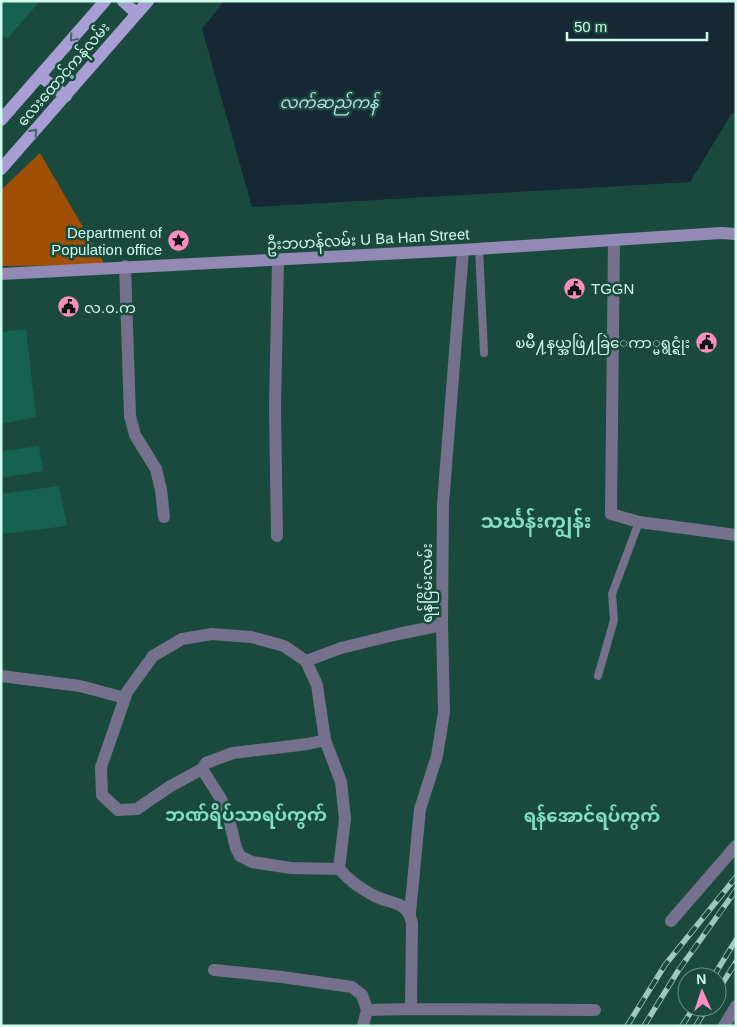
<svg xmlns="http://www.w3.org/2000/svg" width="737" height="1027" font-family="Arial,'Noto Sans Myanmar',sans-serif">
  <rect width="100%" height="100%" fill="#194a3d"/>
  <path fill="#a04f05" d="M40 153 105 265 1 266V190Z"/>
  <path fill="#152833" d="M224 1H736V113H732L690 182 252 207 202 29Z"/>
  <path fill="#16614f" d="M1 1H40L7 39 1 33Z
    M26 329 36 417 1 424V332Z
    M39 446 43 471 1 478V451Z
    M59 486 67 526 1 534V494Z"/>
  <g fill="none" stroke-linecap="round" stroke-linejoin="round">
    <path stroke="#75708c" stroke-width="8" d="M479 249 484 353
      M598 676 614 620 612 594 639 522"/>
    <path stroke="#75708c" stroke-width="12" d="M614 240 611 514 639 522 736 535
      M125 266 130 416 135 435 156 469 161 490 164 517
      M277 536 275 408 278 260
      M306 661 341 648 398 634 442 625
      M1 676 80 686 125 698
      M325 740 308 744 233 753 206 763 202 769 169 787 137 809 118 810 102 795 101 767 127 692 153 656 182 639 212 634 251 637 284 646 306 661 317 685 325 740 341 782 345 819 339 869
      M202 769 221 799 229 819 236 848 240 856 252 862 291 868 339 869C350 881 359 888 373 895 390 905 407 899 412 923L411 1009
      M410 913 420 809 437 756 444 712 442 625 443 504 463 250
      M671 921 736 846
      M214 970 282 977 352 987 362 995 367 1010
      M363 1026 367 1010 411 1009 595 1010
      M724 1026 736 1006"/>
    <path stroke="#9289b5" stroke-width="12" d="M1 274C154 265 308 259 461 250 548 245 634 238 721 233L736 234"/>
    <path stroke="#a89dd5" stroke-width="12" d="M123 1 137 14
      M40 76 66 96
      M1 120 105 1
      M1 169 148 1"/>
    <defs>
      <path id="rail" d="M713 977 736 940
        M717 992 736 962
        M627 1026 665 965 736 877
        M644 1026 678 971 736 890
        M682 1026 694 1007
        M696 1026 707 1007"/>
    </defs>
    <use href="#rail" stroke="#9cc9bb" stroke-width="5.5"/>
    <use href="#rail" stroke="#194a3d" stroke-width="4" stroke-dasharray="11" stroke-linecap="butt"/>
  </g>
  <defs><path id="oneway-chevron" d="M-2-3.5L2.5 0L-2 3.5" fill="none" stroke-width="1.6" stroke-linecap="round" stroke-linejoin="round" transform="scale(1.25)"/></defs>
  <g stroke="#44636b">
    <use href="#oneway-chevron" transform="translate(73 38) rotate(131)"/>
    <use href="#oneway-chevron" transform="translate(34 132) rotate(-48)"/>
  </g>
  <defs>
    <symbol id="sight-disc" viewBox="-11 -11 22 22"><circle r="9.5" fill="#fd8ebf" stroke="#194a3d"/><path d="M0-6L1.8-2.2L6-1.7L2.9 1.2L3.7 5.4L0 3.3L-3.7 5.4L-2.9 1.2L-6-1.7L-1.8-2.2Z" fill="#111"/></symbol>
    <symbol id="civic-disc" viewBox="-11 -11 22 22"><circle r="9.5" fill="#fd8ebf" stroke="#194a3d"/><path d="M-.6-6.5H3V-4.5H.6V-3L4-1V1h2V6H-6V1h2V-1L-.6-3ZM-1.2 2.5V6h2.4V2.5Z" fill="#111"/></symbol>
  </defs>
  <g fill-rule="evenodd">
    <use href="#sight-disc" x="166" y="228" width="25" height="25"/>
    <use href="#civic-disc" x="562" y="276" width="25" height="25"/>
    <use href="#civic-disc" x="56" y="294" width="25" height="25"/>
    <use href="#civic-disc" x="694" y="330" width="25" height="25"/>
  </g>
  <g text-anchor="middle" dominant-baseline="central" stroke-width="5" stroke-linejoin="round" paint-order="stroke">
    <g font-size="15" fill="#cffaec" stroke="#194a3d">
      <text transform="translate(63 74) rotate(-49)">လေးထောင့်ကန်လမ်း</text>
      <text transform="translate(368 239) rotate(-3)">ဦးဘဟန်လမ်း U Ba Han Street</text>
      <text transform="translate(426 583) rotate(-90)">ရန်ငြိမ်းလမ်း</text>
    </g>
    <g font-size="15" fill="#cffaec" stroke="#194a3d" text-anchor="end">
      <text x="162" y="232">Department of<tspan x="162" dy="17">Population office</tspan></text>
      <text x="591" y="288" text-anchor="start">TGGN</text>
      <text x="84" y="307" text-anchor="start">လ.၀.က</text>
      <text x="690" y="342">ၿမိဳ႔နယ္အဖြဲ႔ခြဲေကာ္မရွင္ရုံး</text>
    </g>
    <g font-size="16" font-style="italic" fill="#bfdced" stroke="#194a3d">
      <text x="329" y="102">လက်ဆည်ကန်</text>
    </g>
    <g font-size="18" font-weight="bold" fill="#82ddc3" stroke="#194a3d">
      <text x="246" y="815">ဘဏ်ရိပ်သာရပ်ကွက်</text>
      <text x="592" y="816">ရန်အောင်ရပ်ကွက်</text>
    </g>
    <g font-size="20" font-weight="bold" fill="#82ddc3" stroke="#194a3d">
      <text x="536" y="521">သင်္ဃန်းကျွန်း</text>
    </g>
  </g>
  <rect width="737" height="1027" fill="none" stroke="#cffaec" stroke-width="5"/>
  <g transform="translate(702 992) rotate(357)"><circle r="24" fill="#194a3d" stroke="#629083"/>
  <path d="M0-4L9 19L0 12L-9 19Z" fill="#fd8ebf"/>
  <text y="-8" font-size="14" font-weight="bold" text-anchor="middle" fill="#cffaec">N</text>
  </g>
  <path d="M567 32v8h140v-8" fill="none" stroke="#cffaec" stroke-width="2.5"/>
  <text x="574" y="32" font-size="15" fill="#cffaec" stroke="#194a3d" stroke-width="4" paint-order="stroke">50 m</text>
</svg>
